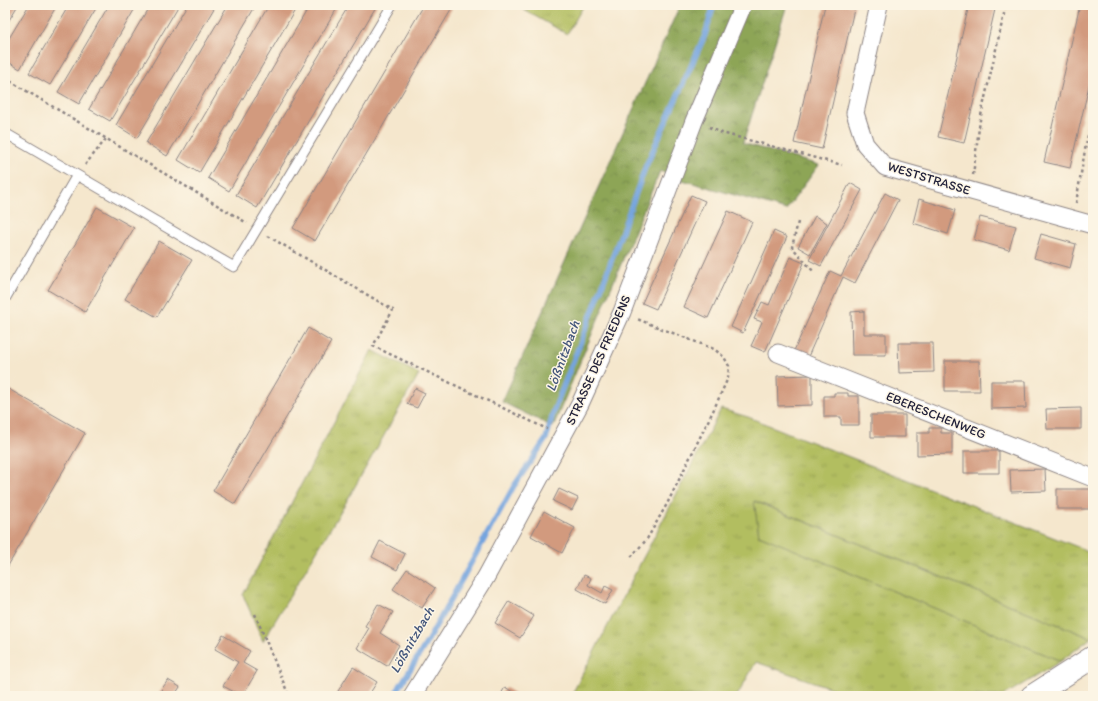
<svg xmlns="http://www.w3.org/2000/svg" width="1098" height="701" font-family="Itim,sans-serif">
  <defs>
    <pattern id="grass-tufts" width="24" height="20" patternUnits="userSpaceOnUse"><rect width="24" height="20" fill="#b2be60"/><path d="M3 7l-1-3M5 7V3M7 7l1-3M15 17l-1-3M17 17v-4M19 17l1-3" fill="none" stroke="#99a354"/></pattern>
    <pattern id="forest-crowns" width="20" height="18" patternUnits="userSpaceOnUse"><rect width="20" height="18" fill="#8da556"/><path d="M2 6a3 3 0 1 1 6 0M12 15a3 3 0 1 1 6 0" fill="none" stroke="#738648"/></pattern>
  </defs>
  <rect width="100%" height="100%" fill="#fcf5e5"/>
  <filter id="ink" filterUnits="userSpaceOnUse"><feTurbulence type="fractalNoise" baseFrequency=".025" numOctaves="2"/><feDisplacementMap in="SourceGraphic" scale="8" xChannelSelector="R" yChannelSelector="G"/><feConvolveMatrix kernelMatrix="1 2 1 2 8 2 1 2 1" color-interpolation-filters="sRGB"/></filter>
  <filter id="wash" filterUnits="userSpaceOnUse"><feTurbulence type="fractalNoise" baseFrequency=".012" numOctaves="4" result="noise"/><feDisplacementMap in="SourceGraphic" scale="16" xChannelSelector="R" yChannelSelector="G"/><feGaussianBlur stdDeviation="0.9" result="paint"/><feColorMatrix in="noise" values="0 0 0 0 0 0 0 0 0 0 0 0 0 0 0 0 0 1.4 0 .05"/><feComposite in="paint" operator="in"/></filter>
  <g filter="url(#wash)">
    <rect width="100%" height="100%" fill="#f5e7cd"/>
    <path fill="url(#grass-tufts)" stroke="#6a704e" d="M515 5H584L567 34Z
      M372 350 419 374 345 504 263 641 243 595Z
      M721 409 748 417 1093 553V636L1091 638 755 501 759 535 1061 661 1003 696H854L756 662 737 696H571Z"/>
    <path fill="url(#forest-crowns)" stroke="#586448" d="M680 5H787L743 143 819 165 786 210 679 179 660 171 553 427 502 402Z"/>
    <path fill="#b2be60" stroke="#6a704e" d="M754 501 1091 638 1061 661 759 535Z"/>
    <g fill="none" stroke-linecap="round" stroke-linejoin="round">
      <path stroke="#74a4de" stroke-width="5.5" d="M394 696 427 642 514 486 546 439 554 410 597 300 645 168 705 35 714 5"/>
    </g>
    <g id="blocks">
      <path fill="#d29a7e" d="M5 5H18L5 27Z
        M29 5H57L20 69 5 60V45Z
        M69 5H98L50 85 29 73Z
        M109 5H137L79 104 58 92Z
        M150 5H179L110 121 89 109Z
        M187 5H216L137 138 116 125Z
        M228 5H256L167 156 146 143Z
        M269 5H298L199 173 178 160Z
        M310 5H339L229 191 208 178Z
        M349 5H377L257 208 236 195Z
        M424 5H454L315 241 293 228Z
        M825 5H855L822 149 794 143Z
        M969 5H996L964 143 938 137Z
        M1080 5H1093V68L1070 168 1044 162Z
        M850 183 862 190 821 266 809 260Z
        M885 193 898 200 855 283 843 277 807 359 793 353 830 271 841 276Z
        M691 195 705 201 656 309 642 303Z
        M919 199 955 210 948 234 913 223Z
        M97 207 134 228 85 312 48 290Z
        M728 211 752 222 708 318 684 307Z
        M815 216 827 223 810 254 798 247Z
        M980 217 1016 226 1009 250 974 240Z
        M774 231 787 237 743 333 731 327Z
        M1041 234 1076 244 1070 268 1034 258Z
        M159 241 192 260 157 317 125 299Z
        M790 257 804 263 765 352 751 346 762 322 754 319 762 302 769 305Z
        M864 311V334H886V355H852L851 312Z
        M308 328 331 342 235 504 213 491Z
        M898 343H933L934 372 899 373Z
        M945 361H979L980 391H945Z
        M812 375V405L778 406 777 376Z
        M991 381H1025L1026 408 991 409Z
        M5 387 85 433 5 571Z
        M415 388 425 393 417 408 407 404Z
        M834 393H848V396H859V425H841V417H824V396H834Z
        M1081 408V429H1047L1046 409Z
        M871 415H905V437H871Z
        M929 428H941V433H952V454L917 455V433H929Z
        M964 451H999V473H964Z
        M1045 469 1046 491 1011 492 1010 470Z
        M559 489 578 498 572 510 553 501Z
        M1057 489H1092V509H1057Z
        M544 511 575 528 562 553 531 536Z
        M380 541 405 554 397 570 372 557Z
        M407 569 435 588 422 608 393 589Z
        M584 575 591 578 588 585 602 593 605 586 613 590 605 604 577 589Z
        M509 601 534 616 520 638 495 623Z
        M378 604 393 612 380 633 399 645 387 666 357 648 369 628 365 626Z
        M223 635 250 651 243 663 257 671 242 696 223 686 238 662 215 649Z
        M353 667 377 682 370 693 376 696H335Z
        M168 680 180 687 174 696H157Z
        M505 687 519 696H500Z"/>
    </g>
  </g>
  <g filter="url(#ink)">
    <use href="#blocks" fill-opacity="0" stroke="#8c8484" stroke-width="1"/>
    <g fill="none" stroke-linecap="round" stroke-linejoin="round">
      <defs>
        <path id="service" d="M5 133 77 175 5 299
          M77 175 234 267 392 5"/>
        <path id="minor" d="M879 5 855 113 865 144 885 167 1093 225
          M778 353 1093 478
          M412 696 486 577 580 404 622 312 694 121 743 5"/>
        <path id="tertiary" d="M1032 696 1093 657"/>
      </defs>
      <use href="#service" stroke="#8c8484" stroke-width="11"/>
      <use href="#minor" stroke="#8c8484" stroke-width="19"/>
      <use href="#tertiary" stroke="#8c8484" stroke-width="24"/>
      <path stroke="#8c8484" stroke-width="2.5" stroke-dasharray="3 3" stroke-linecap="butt" d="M5 78 247 223
        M709 127 722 133 842 165
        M85 165 106 139
        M973 175 980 120 1006 5
        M1076 203 1086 144 1093 115
        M798 222 792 247 813 271
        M268 236 393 310 373 346 547 429
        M631 557 647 539 667 504 713 411 728 378 729 366 724 357 714 349 637 319
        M255 614 289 696"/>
      <use href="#service" stroke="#fff" stroke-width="9"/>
      <use href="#minor" stroke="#fff" stroke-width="17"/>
      <use href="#tertiary" stroke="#fff" stroke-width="22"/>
    </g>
  </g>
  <g text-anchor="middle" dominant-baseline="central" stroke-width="3" stroke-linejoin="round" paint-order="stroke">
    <g font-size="13" fill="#22223b" stroke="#fcf5e5">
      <text transform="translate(929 178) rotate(17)">WESTSTRASSE</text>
      <text transform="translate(598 360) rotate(-66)">STRASSE DES FRIEDENS</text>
      <text transform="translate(936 415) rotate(22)">EBERESCHENWEG</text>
    </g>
    <g font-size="14" font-style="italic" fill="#43567c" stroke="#fcf5e5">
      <text transform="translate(563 356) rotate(-70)">Lößnitzbach</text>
      <text transform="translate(412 640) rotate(-60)">Lößnitzbach</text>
    </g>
  </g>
  <rect width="1098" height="701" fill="none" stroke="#fcf5e5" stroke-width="20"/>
</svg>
